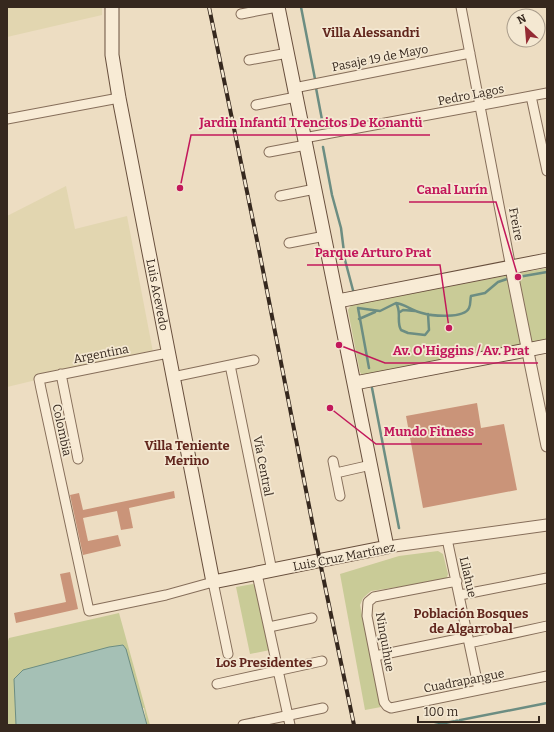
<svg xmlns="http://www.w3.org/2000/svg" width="554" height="732" font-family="Bitter,serif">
  <rect width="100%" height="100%" fill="#edddc2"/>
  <path fill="#e2d6b0" d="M7 7H102V15L7 37Z
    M66 186 75 229 127 216 153 352 7 387V216Z"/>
  <path fill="#c9cb97" d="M547 268V341L362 375 360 372 349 316 348 310 351 305Z
    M438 551 443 554 448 574 446 580 371 591 363 598 360 605 381 707 365 710 340 574 399 556Z
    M253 584 256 585 270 650 250 654 236 587Z
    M119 613 150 725H147L144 708 14 679 16 725H7V644L9 638Z"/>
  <path fill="#a5c0b5" stroke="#6c8d82" d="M123 645 126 649 147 725H16L14 679 23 670 109 647Z"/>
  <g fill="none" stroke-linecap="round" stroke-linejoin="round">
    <path stroke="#6c8d82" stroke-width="2.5" d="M301 7 315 79
      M316 88 323 125
      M323 147 332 195 341 228 345 260 354 294
      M518 277 547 272
      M396 303C402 312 396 321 401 330L408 333 425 335 429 330 428 314
      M400 312 403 310 415 311
      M359 319 375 312
      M369 368 358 308 380 311 396 303C405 304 412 311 422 313 432 316 464 319 469 308 471 304 470 299 471 296L485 293 498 282 507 279
      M372 388 399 528
      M435 725 547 703"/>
  </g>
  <path fill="#ca9479" d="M477 403 481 428 504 424 517 490 423 508 406 416Z
    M174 491 175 498 129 508 133 528 121 530 117 511 83 518 88 541 118 535 121 546 83 555 70 495 79 493 83 510Z
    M70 572 78 609 16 623 14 613 66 602 60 574Z"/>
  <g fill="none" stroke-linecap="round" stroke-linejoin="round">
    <defs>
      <path id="minor" d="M461 7 511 268
        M241 14 277 7
        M249 60 288 53
        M294 88 470 53
        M531 96 547 171
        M256 105 296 97
        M7 119 119 98
        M304 138 547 93
        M269 152 306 145
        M280 196 315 189
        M289 243 325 236
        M168 353 39 379 41 389 89 611 166 595 213 582 228 654
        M230 365 272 571
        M61 374 78 459
        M173 377 254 360
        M333 461 340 496
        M336 473 371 465
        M447 539 479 690
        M257 574 290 725
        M457 581 374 597 368 602 367 616 384 702 387 706 391 708 547 676
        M460 595 547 578
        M269 627 312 618
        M469 643 547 626
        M375 656 468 637
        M217 684 322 661
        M243 725 323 708"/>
      <path id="tertiary" d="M511 268 547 446
        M387 547 547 525"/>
      <g id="secondary">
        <path id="s1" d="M112 7V55L119 98 213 582 387 547 278 7"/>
        <path d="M338 301 547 260"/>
        <path d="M355 383 547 346"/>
      </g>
    </defs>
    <use href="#minor" stroke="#866e5a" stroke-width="11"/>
    <use href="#tertiary" stroke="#866e5a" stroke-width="13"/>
    <use href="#secondary" stroke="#684f3d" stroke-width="15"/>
    <use href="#minor" stroke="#f8ebd5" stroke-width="9"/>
    <use href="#tertiary" stroke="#f8ebd5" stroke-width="11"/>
    <use href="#secondary" stroke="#f8ebd5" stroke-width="13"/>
    <defs>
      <path id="rail" d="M209 7 259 250 320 562 354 725"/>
    </defs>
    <use href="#rail" stroke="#36281e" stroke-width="4"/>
    <use href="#rail" stroke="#f4e8d2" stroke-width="2.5" stroke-dasharray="8" stroke-linecap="butt"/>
  </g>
  <g text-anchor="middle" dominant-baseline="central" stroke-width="3.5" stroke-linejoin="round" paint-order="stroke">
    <g font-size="12" fill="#36281e" stroke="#f4e8d2">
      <text transform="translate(380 58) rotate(-11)">Pasaje 19 de Mayo</text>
      <text transform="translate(471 95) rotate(-11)">Pedro Lagos</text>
      <text transform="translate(516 224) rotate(79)">Freire</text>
      <text stroke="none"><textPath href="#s1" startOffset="292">Luis Acevedo</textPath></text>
      <text transform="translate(101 354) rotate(-11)">Argentina</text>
      <text transform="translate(62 430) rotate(78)">Colombia</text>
      <text transform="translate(263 466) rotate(79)">Vía Central</text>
      <text transform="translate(344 557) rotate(-11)">Luis Cruz Martínez</text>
      <text transform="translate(468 577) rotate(77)">Lilahue</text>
      <text transform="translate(385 642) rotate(80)">Ninquihue</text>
      <text transform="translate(464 681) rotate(-11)">Cuadrapangue</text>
    </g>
    <g font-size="13" font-weight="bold" fill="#62271e" stroke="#f4e8d2">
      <text x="371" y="32">Villa Alessandri</text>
      <text x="187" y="445">Villa Teniente<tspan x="187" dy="15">Merino</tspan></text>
      <text x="471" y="613">Población Bosques<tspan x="471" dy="15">de Algarrobal</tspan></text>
      <text x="264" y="662">Los Presidentes</text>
    </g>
  </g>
  <path fill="none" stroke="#c2185b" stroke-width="1.5" d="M180 188L191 135H430M518 277L496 202H409M449 328L440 265H307M339 345L385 363H538M330 408L376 444H482"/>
  <g fill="#c2185b" stroke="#f4e8d2" stroke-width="1.5">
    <circle cx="180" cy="188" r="4"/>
    <circle cx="518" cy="277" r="4"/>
    <circle cx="449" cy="328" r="4"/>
    <circle cx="339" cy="345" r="4"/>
    <circle cx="330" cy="408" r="4"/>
  </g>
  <g font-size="13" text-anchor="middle" font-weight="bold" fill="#c2185b" stroke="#f4e8d2" stroke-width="3.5" stroke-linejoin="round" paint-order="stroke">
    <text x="311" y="127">Jardin Infantíl Trencitos De Konantü</text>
    <text x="452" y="194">Canal Lurín</text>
    <text x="373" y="257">Parque Arturo Prat</text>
    <text x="461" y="355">Av. O'Higgins / Av. Prat</text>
    <text x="429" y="436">Mundo Fitness</text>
  </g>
  <rect width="554" height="732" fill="none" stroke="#36281e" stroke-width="16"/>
  <g transform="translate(526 28) rotate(334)"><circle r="19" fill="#f4e8d2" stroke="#a89b8a"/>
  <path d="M0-3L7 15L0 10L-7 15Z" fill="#942b34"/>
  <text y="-6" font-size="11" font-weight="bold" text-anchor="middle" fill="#36281e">N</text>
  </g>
  <path d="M418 716v6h121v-6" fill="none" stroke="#36281e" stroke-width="2"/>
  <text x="424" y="716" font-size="12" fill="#36281e" stroke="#f4e8d2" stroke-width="3" paint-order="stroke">100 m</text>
</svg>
